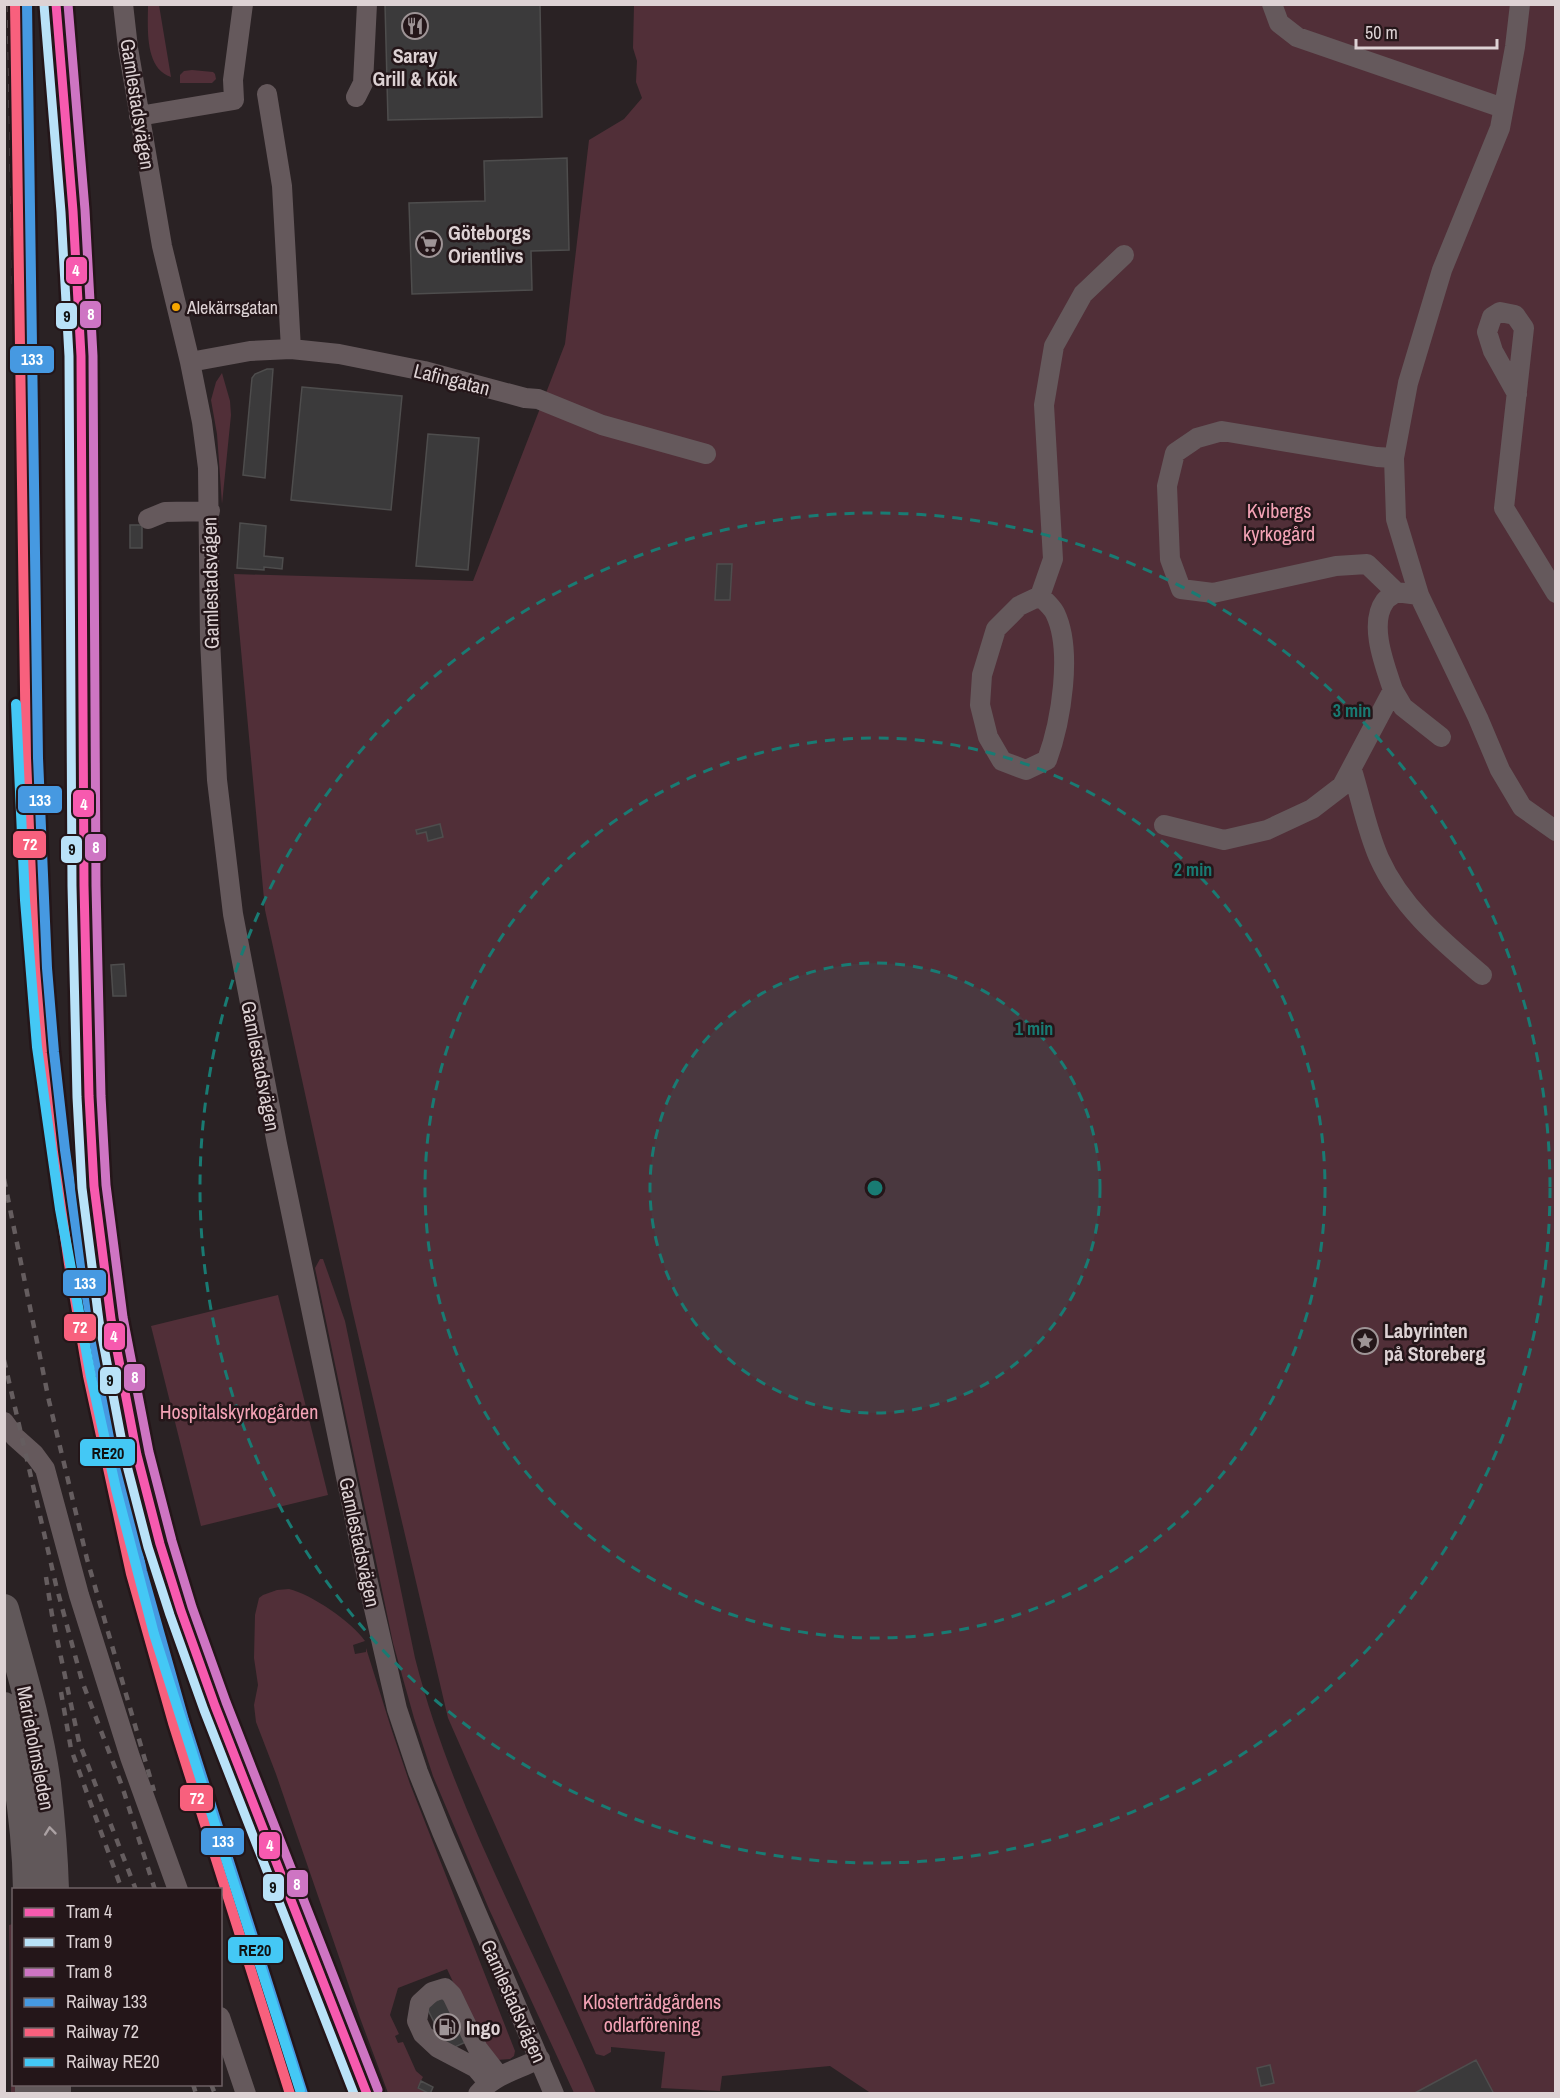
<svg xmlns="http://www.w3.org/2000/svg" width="1560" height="2098" font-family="'Archivo Narrow',sans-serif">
  <rect width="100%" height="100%" fill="#2a2224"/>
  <path fill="#512f38" d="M148 5H159L171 77C144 68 148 27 148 5Z
    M634 5H1555V2093L872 2094 830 2066 722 2076 720 2091 661 2088 665 2052 611 2047V2052L604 2056 596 2054 448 1718 352 1309 265 910 234 574 473 581 565 344 589 140 624 119 642 98 636 82 637 61 633 48Z
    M192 70 213 72 215 74 216 79 212 83H180V75L184 71Z
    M222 373 230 401 231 415 222 504 217 434 211 400 216 382Z
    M320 1259H323L345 1321 415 1658C454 1811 535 1949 596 2093H574L489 1909 433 1776 414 1718 393 1643 315 1268Z
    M278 1295 328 1495 201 1526 151 1326Z
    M289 1589C311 1594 352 1622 365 1641L353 1645 355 1654 366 1652V1648L392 1731 410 1784 515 2051 514 2056 510 2059 497 2060 477 2033 447 1969 398 1988 390 2015 399 2034 395 2036 398 2043 403 2042 416 2071 423 2077 417 2088 428 2093H388L360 2018 276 1774 256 1722 254 1705 258 1685 254 1658 255 1615 259 1598 263 1595 277 1590Z
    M13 1924 14 2084 16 2085V2094L11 2092 9 1925Z"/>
  <path fill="#3b3a3b" stroke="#4e4d4d" stroke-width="1.5" d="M385 4H540L542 117 388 120Z
    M567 158 569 250 531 251 532 290 412 294 409 203 485 201 484 161Z
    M267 369H273L265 478 243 475 252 378 255 374Z
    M302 387 402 396 391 510 291 500Z
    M428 434 479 438 468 570 416 566Z
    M240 523 266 526 264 556 283 558 282 569 264 567V570L237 568Z
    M130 525H142V548H130Z
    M717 564H732L730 600H715Z
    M440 824 443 837 428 841 426 832 417 834 416 830Z
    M124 964 126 996H113L111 965Z
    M444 1997 466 2042 448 2050 426 2006Z
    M1476 2060 1494 2094H1413Z
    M1270 2065 1274 2083 1261 2086 1257 2068Z
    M421 2081 433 2087 430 2094 418 2088Z"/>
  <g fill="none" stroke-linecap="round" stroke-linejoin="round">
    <path stroke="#65595c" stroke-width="20" d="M123 4 128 48 162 246 190 362 202 422 208 468 210 639 217 780 233 914 277 1144 367 1578 397 1709 418 1772 442 1832 554 2094
      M1272 4 1279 23 1297 37 1503 108
      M267 94 282 186 291 349
      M356 97 363 83 367 4
      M139 116 234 100 233 80 243 4
      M190 362 250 351 291 349 339 354 424 371 525 398 538 399 602 425 706 454
      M1517 394 1493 351 1487 332 1492 317 1500 312 1515 315 1524 328 1504 508 1556 593
      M1394 458 1377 457 1222 431 1197 438 1175 453 1167 486 1170 559 1181 589 1213 593 1336 566 1367 564 1396 592 1419 595 1396 519 1394 458 1408 383 1442 270 1500 128 1515 47 1520 4
      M148 519 165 512 210 511
      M1419 595 1478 718 1500 770 1522 807 1556 831
      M1040 596C1045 601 1052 607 1055 613 1073 650 1061 722 1047 760L1026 770 1002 761 988 737 980 705 982 675 996 629 1019 606 1040 596 1053 559 1044 405 1054 346 1083 294 1124 255
      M1393 690 1403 707 1441 737
      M1352 770C1361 799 1367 831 1379 858 1401 907 1442 941 1482 975
      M1164 825 1224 840 1267 830 1312 809 1342 786 1393 690C1385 666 1368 624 1385 601 1387 598 1393 595 1396 592
      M4 1422 15 1437 34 1454 45 1469 79 1595 130 1757 178 1890
      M220 2017 246 2094
      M488 2082 476 2068 438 2048 423 2034 417 2021 420 2003 432 1992 445 1988 452 1995 478 2049 499 2076
      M478 2094C494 2075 518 2069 540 2059"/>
    <path stroke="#61585a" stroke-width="30" d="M4 1609C20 1667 38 1725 46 1784 50 1819 53 1854 54 1890
      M4 1707C18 1767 27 1828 28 1890
      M30 2084V2094
      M56 2084V2094"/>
    <path stroke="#655d5f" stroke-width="4.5" stroke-dasharray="8 8" stroke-linecap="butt" d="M9 4 14 286
      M4 1179 49 1401 87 1559 154 1791
      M4 1360 56 1585 82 1681 122 1786 155 1890
      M46 1577 52 1615 79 1742 136 1890
      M61 1692 71 1749 122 1890
      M193 2084 196 2094
      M211 2084 215 2094"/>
    <defs>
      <path id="rail-1" d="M27 4 38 758 47 968 54 1052 65 1150 81 1262 100 1374 142 1571 184 1720 303 2094"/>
      <path id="rail-2" d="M15 4 26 758 35 969 42 1053 53 1152 69 1264 88 1376 131 1574 173 1723 290 2094"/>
      <path id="rail-3" d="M16 704 25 900 37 1047 60 1209 91 1377 116 1489 154 1634 300 2090"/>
    </defs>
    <use href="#rail-1" stroke="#241619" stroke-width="15"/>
    <use href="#rail-2" stroke="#241619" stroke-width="15"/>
    <use href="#rail-3" stroke="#241619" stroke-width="15"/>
    <use href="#rail-1" stroke="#4699e1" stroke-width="10"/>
    <use href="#rail-2" stroke="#f8607d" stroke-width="10"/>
    <use href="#rail-3" stroke="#44c8f5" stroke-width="10"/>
    <defs>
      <path id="tram-1" d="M56 4 73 211 81 356 84 886 89 1096 94 1186 111 1319 137 1455 160 1544 181 1611 215 1706 367 2094"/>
      <path id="tram-2" d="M44 5 61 212 69 356 72 886 77 1097 82 1188 99 1321 125 1458 148 1547 170 1615 204 1710 354 2094"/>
      <path id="tram-3" d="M68 4 85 210 93 356 96 886 101 1096 106 1185 123 1317 149 1452 172 1541 192 1607 226 1702 378 2090"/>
    </defs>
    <use href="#tram-1" stroke="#241619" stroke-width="14"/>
    <use href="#tram-2" stroke="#241619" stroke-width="14"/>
    <use href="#tram-3" stroke="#241619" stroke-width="14"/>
    <use href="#tram-1" stroke="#f75aaf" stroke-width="9"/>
    <use href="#tram-2" stroke="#b9e2f8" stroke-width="9"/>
    <use href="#tram-3" stroke="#ce75c3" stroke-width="9"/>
  </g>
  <defs><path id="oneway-chevron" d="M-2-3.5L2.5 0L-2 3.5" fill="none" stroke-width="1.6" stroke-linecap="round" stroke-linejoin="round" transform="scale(1.5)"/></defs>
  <use stroke="#aba1a3" href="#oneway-chevron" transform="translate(50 1831) rotate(-96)"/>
  <circle cx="875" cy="1188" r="225" fill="#197b73" fill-opacity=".12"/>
  <g fill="none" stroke="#197b73" stroke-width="3" stroke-dasharray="10 8">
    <circle cx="875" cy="1188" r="225"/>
    <circle cx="875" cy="1188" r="450"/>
    <circle cx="875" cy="1188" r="675"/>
  </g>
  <defs>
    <symbol id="restaurant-ring" viewBox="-11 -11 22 22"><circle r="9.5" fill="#241619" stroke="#9e9496" stroke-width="1.5"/><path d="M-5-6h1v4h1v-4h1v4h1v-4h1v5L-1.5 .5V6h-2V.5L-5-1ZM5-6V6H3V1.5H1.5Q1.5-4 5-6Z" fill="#9e9496"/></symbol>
    <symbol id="supermarket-ring" viewBox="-11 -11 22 22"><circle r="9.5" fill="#241619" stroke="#9e9496" stroke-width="1.5"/><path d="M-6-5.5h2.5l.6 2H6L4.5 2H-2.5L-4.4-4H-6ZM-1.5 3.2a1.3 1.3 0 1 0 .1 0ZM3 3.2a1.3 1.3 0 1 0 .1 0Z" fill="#9e9496"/></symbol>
    <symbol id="sight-ring" viewBox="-11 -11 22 22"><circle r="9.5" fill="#241619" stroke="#9e9496" stroke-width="1.5"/><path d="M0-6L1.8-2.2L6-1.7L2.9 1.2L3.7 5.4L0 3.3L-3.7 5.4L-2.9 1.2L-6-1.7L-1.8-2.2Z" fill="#9e9496"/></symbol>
    <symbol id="fuel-ring" viewBox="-11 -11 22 22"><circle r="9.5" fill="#241619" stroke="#9e9496" stroke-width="1.5"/><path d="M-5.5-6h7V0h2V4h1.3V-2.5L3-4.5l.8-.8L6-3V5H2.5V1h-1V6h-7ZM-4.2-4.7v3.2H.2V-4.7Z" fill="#9e9496"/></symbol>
  </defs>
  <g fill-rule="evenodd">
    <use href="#restaurant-ring" x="400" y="11" width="30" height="30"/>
    <use href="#supermarket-ring" x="414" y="229" width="30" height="30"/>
    <use href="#sight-ring" x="1350" y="1326" width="30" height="30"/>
    <use href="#fuel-ring" x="432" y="2012" width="30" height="30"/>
  </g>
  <circle fill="#f7a600" stroke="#241619" stroke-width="2" cx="176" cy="307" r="5"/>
  <g text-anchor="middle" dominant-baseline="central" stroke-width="5" stroke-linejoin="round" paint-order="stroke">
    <g font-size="18" fill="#ddd2d4" stroke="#241619" text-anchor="start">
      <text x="187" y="307">Alekärrsgatan</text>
    </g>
    <g font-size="20" font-weight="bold" fill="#ddd2d4" stroke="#241619" text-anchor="start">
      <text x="415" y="55" text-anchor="middle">Saray<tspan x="415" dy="23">Grill &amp; Kök</tspan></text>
      <text x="448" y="232">Göteborgs<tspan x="448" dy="23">Orientlivs</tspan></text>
      <text x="1384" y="1330">Labyrinten<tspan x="1384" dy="23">på Storeberg</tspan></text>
      <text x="466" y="2027">Ingo</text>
    </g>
    <g font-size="20" fill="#ddd2d4" stroke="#241619">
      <text transform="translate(138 104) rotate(81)">Gamlestadsvägen</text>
      <text transform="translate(452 379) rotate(14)">Lafingatan</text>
      <text transform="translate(210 583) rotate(-91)">Gamlestadsvägen</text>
      <text transform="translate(261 1066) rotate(79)">Gamlestadsvägen</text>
      <text transform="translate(360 1542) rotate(78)">Gamlestadsvägen</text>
      <text transform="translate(36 1748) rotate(79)">Marieholmsleden</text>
      <text transform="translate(514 2001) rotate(66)">Gamlestadsvägen</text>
    </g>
    <g font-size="20" fill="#f4a3b6" stroke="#241619">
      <text x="1279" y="510">Kvibergs<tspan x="1279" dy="23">kyrkogård</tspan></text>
      <text x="239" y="1411">Hospitalskyrkogården</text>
      <text x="652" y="2001">Klosterträdgårdens<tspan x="652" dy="23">odlarförening</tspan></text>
    </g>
  </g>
  <circle cx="875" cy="1188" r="9" fill="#197b73" stroke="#241619" stroke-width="3"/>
  <g font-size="18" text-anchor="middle" font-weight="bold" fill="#197b73" stroke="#241619" stroke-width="5" stroke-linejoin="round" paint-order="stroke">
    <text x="1352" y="717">3 min</text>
    <text x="1193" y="876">2 min</text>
    <text x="1034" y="1035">1 min</text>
  </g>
  <g stroke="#241619" stroke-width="2">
    <rect x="65" y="256" width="23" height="29" rx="6" fill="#f75aaf"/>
    <rect x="79" y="300" width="23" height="29" rx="6" fill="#ce75c3"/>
    <rect x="55" y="302" width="23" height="28" rx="6" fill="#b9e2f8"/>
    <rect x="9" y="345" width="46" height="29" rx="6" fill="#4699e1"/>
    <rect x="17" y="785" width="46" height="29" rx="6" fill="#4699e1"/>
    <rect x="72" y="789" width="23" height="29" rx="6" fill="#f75aaf"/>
    <rect x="12" y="830" width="35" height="29" rx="6" fill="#f8607d"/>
    <rect x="84" y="833" width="23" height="29" rx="6" fill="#ce75c3"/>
    <rect x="60" y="835" width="23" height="29" rx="6" fill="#b9e2f8"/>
    <rect x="62" y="1269" width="45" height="28" rx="6" fill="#4699e1"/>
    <rect x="63" y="1313" width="34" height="29" rx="6" fill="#f8607d"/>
    <rect x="103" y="1322" width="23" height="29" rx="6" fill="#f75aaf"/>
    <rect x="123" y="1363" width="23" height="29" rx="6" fill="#ce75c3"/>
    <rect x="99" y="1366" width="23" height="29" rx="6" fill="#b9e2f8"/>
    <rect x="79" y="1438" width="57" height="29" rx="6" fill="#44c8f5"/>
    <rect x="179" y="1784" width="35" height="28" rx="6" fill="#f8607d"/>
    <rect x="200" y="1827" width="45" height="29" rx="6" fill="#4699e1"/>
    <rect x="258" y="1831" width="23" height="29" rx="6" fill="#f75aaf"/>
    <rect x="286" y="1869" width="23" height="29" rx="6" fill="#ce75c3"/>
    <rect x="262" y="1873" width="23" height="29" rx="6" fill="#b9e2f8"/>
    <rect x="227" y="1936" width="57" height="28" rx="6" fill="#44c8f5"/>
  </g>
  <g font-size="16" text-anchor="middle" font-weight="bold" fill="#fff">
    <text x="76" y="276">4</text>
    <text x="91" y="320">8</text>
    <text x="32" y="365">133</text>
    <text x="40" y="806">133</text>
    <text x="84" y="810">4</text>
    <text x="30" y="850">72</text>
    <text x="96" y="853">8</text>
    <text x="85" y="1289">133</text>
    <text x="80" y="1333">72</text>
    <text x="114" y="1342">4</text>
    <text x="135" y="1383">8</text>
    <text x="197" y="1804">72</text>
    <text x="223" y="1847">133</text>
    <text x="270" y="1851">4</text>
    <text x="297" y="1890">8</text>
  </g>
  <g font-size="16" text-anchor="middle" font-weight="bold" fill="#111">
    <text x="67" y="322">9</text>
    <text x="72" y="855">9</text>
    <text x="110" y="1386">9</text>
    <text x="108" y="1459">RE20</text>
    <text x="273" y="1893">9</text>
    <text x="255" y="1956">RE20</text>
  </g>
  <rect width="1560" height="2098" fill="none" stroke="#ddd2d4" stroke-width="12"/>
  <rect x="12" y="1888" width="210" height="198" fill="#241619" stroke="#6e6164" stroke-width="1.5"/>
  <rect x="24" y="1908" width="30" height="9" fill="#f75aaf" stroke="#6e6164" stroke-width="1.5"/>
  <text x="66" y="1918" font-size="18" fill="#ddd2d4">Tram 4</text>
  <rect x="24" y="1938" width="30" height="9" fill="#b9e2f8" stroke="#6e6164" stroke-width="1.5"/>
  <text x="66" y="1948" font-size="18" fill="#ddd2d4">Tram 9</text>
  <rect x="24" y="1968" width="30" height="9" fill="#ce75c3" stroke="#6e6164" stroke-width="1.5"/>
  <text x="66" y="1978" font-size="18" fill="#ddd2d4">Tram 8</text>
  <rect x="24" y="1998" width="30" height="9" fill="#4699e1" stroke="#6e6164" stroke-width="1.5"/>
  <text x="66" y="2008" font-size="18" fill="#ddd2d4">Railway 133</text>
  <rect x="24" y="2028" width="30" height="9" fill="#f8607d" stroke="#6e6164" stroke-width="1.5"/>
  <text x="66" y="2038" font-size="18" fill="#ddd2d4">Railway 72</text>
  <rect x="24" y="2058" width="30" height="9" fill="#44c8f5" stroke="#6e6164" stroke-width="1.5"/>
  <text x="66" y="2068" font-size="18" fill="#ddd2d4">Railway RE20</text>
  <path d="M1356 39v9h141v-9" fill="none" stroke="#ddd2d4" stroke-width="3"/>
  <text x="1365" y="39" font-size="18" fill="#ddd2d4" stroke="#241619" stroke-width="4.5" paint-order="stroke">50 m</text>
</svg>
